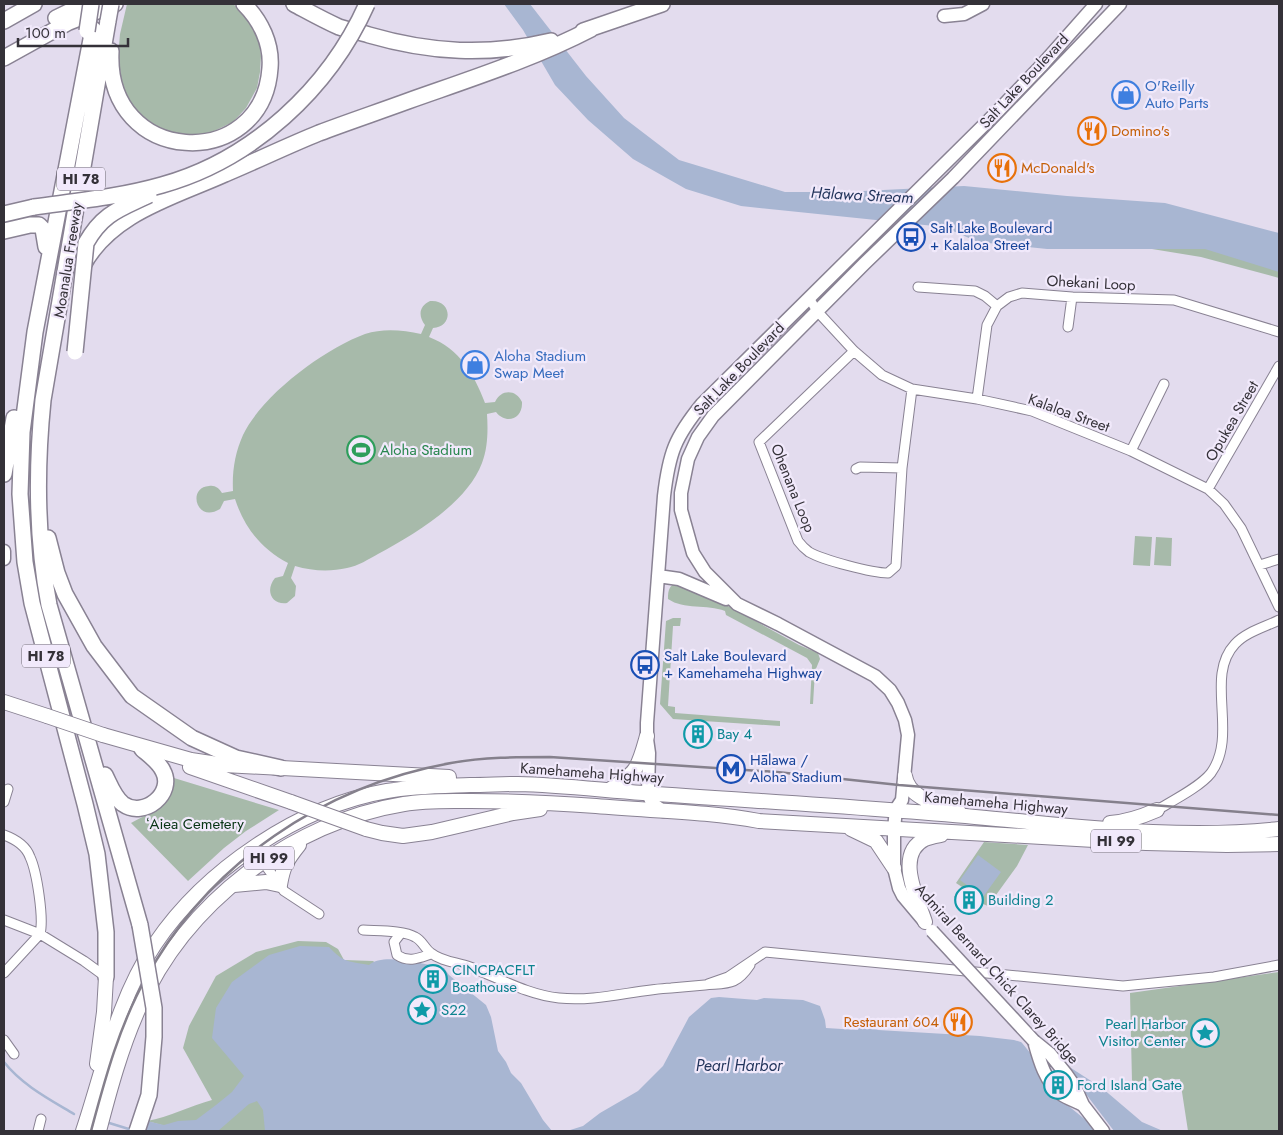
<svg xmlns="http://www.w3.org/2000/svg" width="1283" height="1135" font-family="Jost,sans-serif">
  <rect width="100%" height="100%" fill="#e3dcee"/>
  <path fill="#a7baaa" d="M127 4H233L244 13 253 26 259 41 261 56 260 72 257 88 246 108 233 122 212 132 189 138 150 127 124 95 118 57 120 34Z
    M1098 234H1177L1279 263V278L1201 257 1152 249 1070 248Z
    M430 301C452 299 454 327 433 328L429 337C460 349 474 374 485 403L495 402C501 389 516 389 522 402 523 419 506 425 496 412L487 414C488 429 488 448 482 463 467 503 415 534 378 554 369 559 358 566 347 568 330 572 312 571 295 566L291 578 296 586 295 596 287 603C271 605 265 590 275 578L283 576 288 563C261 549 244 527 235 499L224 501 220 509C196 524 187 487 209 486 215 485 219 488 222 493L233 491C232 471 235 453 243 435 262 395 324 349 365 334 383 328 403 330 421 334L425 325C418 316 419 306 430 301Z
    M1135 536 1152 537 1150 566 1133 565Z
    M1156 537 1172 538 1171 566 1154 565Z
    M677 582 719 601 799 645 818 653 820 659 815 671 813 704H810L812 665 807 658 726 615 725 611C707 604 684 610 668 599 668 590 669 586 677 582Z
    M673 618H681L680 626H673L668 706 675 707V713L780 721V726L673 719 660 704 666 621Z
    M174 778 279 810 246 831 224 848 188 881 131 823C151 812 174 804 174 778Z
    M984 842 1028 845 1017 866 988 906 983 904 975 914 954 897 962 887 956 883Z
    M298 941 326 942 338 949 344 960 373 961 378 965 253 1068 240 1090 183 1131 147 1121C169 1117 190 1106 212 1100L183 1048 189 1026 216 976 256 952Z
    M1279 972V1131H1188L1180 1079 1132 1082 1130 993Z
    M261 1089 269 1131H215Z"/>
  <path fill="#a8b6d2" d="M504 4H530L586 76 624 118 679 160 785 192H843L964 186 1067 196 1165 203 1279 233V272L1205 249H1047L978 242 944 227 741 206 686 189 633 159 588 120 555 85 523 30Z
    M978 855 1001 872 983 897 960 880Z
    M300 946 329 947C344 963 348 961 369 965 384 952 425 965 444 968L449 975 486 1005 491 1017 498 1051 506 1062 511 1073 521 1083 543 1120 552 1131H265L263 1110 257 1101 249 1104 218 1131H143L147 1121 164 1125 178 1121 196 1120 216 1105 232 1092 244 1076 212 1038 216 1008 232 982 269 955Z
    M719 997 757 1000 764 998 803 1000 820 1006 825 1020 826 1028 858 1030 860 1024 878 1030 980 1036 1014 1040 1040 1048 1102 1088 1142 1122 1163 1131H567L583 1126 600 1113 638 1091 663 1066 689 1017 711 998Z"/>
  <path fill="#e3dcee" d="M1018 1038 1041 1045 1070 1073 1114 1131H1094L1087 1121 1050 1091 1031 1054Z"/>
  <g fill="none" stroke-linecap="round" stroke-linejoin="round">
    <path stroke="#a8b6d2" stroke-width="2.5" d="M4 1062C22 1085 49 1099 74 1114
      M106 1122 132 1130"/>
    <defs>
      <path id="street" d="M918 287 975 291 985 296 997 306
        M809 298 817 311 854 351 882 375 912 389 977 399 1032 411 1131 451 1208 489 1224 504 1241 528 1279 607
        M1068 327 1072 297
        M854 351 759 442 798 541C801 545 805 549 809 552 823 560 872 573 888 573L896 566 902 468 912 389
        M977 399 987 325 997 306 1009 297 1022 293 1072 297 1174 300 1279 332
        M1131 451 1164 384
        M856 469 860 467 902 468
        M1208 489 1279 366
        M1260 565 1279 559
        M4 802 8 789
        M1157 810C1172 801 1200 787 1211 773 1239 734 1204 677 1235 644 1246 632 1265 627 1279 620
        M4 835C15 839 26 846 30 857 37 872 44 919 40 934L4 973
        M263 862 284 891 319 914
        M4 920 40 934 84 961 106 977
        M363 930C377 931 404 930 415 937 422 940 425 949 431 953 442 962 457 962 470 967 499 978 528 995 559 998 597 1002 633 990 671 988 683 987 694 986 705 985 728 983 736 986 750 965
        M401 933 394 942 397 955C409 963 419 958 431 954
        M708 984 728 977 765 952 1123 986 1214 977 1279 965
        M4 1040 14 1054
        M38 1131 41 1119"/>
      <path id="secondary" d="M944 16 964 14 983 4
        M4 551V559
        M658 576 679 579 726 599
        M663 811 652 803 648 793 649 753 647 739V723L664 496C669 453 675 437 702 404L997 112 1042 65 1096 4
        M924 921 903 896 899 888 894 868V829L896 809 902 800 908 735 905 720 898 703 890 690 875 676 778 624 737 604 705 572 693 553 681 510V493L688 459 698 437 713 416 864 264 953 178 1120 4
        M1034 1041 1050 1054 1066 1074 1075 1087 1083 1105 1103 1131
        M1034 1041C1039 1059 1045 1082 1061 1094 1068 1099 1076 1101 1083 1105"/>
      <path id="primary" d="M4 702 47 716
        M103 735 191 760 224 765 449 777
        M190 767 291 802
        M905 776C908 799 941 805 959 812
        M609 790C638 772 638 768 647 736
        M1110 823C1127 822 1141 817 1157 810
        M366 829 382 833 403 836 432 832 513 813 540 809
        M851 829 876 841 894 868
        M234 885 266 882 280 885C283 866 287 860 299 845
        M925 922C918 900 894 854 925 839 930 837 936 836 941 835
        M97 1064 104 1012 106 977
        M83 1131C104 1068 117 1000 155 944 205 870 299 806 387 791 414 786 442 786 470 785 486 785 502 784 518 784 560 785 601 790 643 793 754 801 864 807 975 817 1077 826 1176 840 1279 829
        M99 1131C110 1089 121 1048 139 1008 185 903 292 822 404 804 426 800 449 801 471 801 513 801 555 803 596 806 650 811 706 811 759 821L1146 843 1227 845 1279 844"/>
      <path id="highway" d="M294 4C309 12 323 20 339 27 348 30 359 32 369 35 431 53 488 56 551 41
        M56 18 85 4
        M4 21 34 4
        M108 21 43 400C36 469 36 537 49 605L140 925
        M93 29 35 332 22 432 20 494 25 562 32 603 85 804 97 854 106 932V977
        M583 31 662 4
        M111 51C105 167 263 173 270 68 272 44 261 21 244 4
        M4 58 69 22 115 4
        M4 214 34 207
        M4 231 30 225H39L43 229 46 247
        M82 267C110 213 174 197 225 174 256 161 287 146 319 133 348 122 378 112 408 101 470 79 533 59 591 29
        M4 474 14 418
        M48 538 57 573 65 594 94 646 132 696 192 738 236 758 281 768
        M105 775C110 785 114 797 123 804 144 819 175 793 163 771 159 762 149 755 142 749"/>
    </defs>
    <use href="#street" stroke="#898293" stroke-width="11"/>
    <use href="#secondary" stroke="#898293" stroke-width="15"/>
    <use href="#primary" stroke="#898293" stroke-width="16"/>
    <use href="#highway" stroke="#898293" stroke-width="18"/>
    <use href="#street" stroke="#fff" stroke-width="9"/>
    <use href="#secondary" stroke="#fff" stroke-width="12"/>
    <use href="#primary" stroke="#fff" stroke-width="14"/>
    <use href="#highway" stroke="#fff" stroke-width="15"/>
    <path stroke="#85808c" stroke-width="2.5" d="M91 1131C105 1079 119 1026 146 978 209 863 323 786 451 763 484 757 517 757 550 757L777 772 899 785 1279 815"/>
    <defs>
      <path id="secondary-bridge" d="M932 931 1034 1041"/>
      <path id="primary-bridge" d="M47 716 103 735
        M291 802 366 829"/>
      <path id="highway-bridge" d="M108 21 111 4
        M87 31 91 4
        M34 207C77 201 120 197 162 185 252 160 329 89 367 4
        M75 352 86 243C103 213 120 209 149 195
        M137 1131 149 1095 154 1037V1008L140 925"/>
    </defs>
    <use href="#secondary-bridge" stroke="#898293" stroke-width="15" stroke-linecap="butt"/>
    <use href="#primary-bridge" stroke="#898293" stroke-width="16" stroke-linecap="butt"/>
    <use href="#highway-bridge" stroke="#898293" stroke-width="18" stroke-linecap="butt"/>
    <use href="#secondary-bridge" stroke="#fff" stroke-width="12"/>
    <use href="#primary-bridge" stroke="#fff" stroke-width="14"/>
    <use href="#highway-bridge" stroke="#fff" stroke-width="15"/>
  </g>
  <defs>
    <symbol id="shop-ring" viewBox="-11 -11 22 22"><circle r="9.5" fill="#f1e9fb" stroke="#3f7fe0" stroke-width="1.5"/><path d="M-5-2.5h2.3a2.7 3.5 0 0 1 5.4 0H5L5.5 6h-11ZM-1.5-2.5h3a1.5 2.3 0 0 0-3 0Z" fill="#3f7fe0"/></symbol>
    <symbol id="restaurant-ring" viewBox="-11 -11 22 22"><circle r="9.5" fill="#f1e9fb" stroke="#e8710a" stroke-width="1.5"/><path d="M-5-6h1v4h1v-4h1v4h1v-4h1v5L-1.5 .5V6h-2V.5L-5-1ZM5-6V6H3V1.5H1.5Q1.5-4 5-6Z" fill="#e8710a"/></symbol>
    <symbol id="bus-ring" viewBox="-11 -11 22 22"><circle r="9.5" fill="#f1e9fb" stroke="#1a4fb4" stroke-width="1.5"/><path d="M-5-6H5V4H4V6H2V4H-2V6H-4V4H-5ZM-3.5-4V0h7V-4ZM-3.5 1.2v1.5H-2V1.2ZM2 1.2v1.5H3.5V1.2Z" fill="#1a4fb4"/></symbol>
    <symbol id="stadium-ring" viewBox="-11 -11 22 22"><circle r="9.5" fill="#f1e9fb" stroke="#2e9e5b" stroke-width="1.5"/><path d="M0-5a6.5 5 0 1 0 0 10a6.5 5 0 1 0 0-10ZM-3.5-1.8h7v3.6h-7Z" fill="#2e9e5b"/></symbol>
    <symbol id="building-ring" viewBox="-11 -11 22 22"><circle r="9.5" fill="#f1e9fb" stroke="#0f9aa8" stroke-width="1.5"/><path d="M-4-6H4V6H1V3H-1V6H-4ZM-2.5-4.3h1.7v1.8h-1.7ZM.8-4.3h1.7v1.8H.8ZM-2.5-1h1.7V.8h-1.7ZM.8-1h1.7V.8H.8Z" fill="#0f9aa8"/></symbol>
    <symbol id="metro-ring" viewBox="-11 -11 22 22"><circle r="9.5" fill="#f1e9fb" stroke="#1a4fb4" stroke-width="1.5"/><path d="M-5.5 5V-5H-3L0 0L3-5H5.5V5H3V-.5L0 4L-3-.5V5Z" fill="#1a4fb4"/></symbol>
    <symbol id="sight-ring" viewBox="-11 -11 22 22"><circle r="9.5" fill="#f1e9fb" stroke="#0f9aa8" stroke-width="1.5"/><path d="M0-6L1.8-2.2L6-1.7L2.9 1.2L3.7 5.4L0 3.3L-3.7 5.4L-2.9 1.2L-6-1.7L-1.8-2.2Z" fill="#0f9aa8"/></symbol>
  </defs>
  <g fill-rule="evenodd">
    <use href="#shop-ring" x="1110" y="79" width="32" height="32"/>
    <use href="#restaurant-ring" x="1076" y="115" width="32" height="32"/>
    <use href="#restaurant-ring" x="986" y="152" width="32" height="32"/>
    <use href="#bus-ring" x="895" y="221" width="32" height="32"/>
    <use href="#shop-ring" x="459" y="349" width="32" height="32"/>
    <use href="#stadium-ring" x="345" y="434" width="32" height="32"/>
    <use href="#bus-ring" x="629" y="649" width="32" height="32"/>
    <use href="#building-ring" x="682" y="718" width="32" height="32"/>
    <use href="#metro-ring" x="715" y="753" width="32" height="32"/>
    <use href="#building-ring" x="953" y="884" width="32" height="32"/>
    <use href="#building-ring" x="417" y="963" width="32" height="32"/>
    <use href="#sight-ring" x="406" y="994" width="32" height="32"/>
    <use href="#restaurant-ring" x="942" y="1006" width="32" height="32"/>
    <use href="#sight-ring" x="1189" y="1017" width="32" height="32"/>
    <use href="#building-ring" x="1042" y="1069" width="32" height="32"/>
  </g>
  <g text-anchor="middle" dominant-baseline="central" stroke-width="4.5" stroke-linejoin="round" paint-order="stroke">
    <g fill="#f1e9fb" stroke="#6d6872" stroke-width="1">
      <rect x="57" y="167.5" width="48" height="23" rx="4"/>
      <rect x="22" y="644.5" width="48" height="23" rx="4"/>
      <rect x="1091" y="829.5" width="50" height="23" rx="4"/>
      <rect x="244" y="846.5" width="50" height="23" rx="4"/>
    </g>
    <g font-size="14" font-weight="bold" fill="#343138">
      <text x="81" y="179">HI 78</text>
      <text x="46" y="656">HI 78</text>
      <text x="1116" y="841">HI 99</text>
      <text x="269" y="858">HI 99</text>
    </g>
    <g font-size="15" fill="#343138" stroke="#f1e9fb">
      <text transform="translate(1024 81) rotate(-47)">Salt Lake Boulevard</text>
      <text transform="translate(68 260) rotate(-81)">Moanalua Freeway</text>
      <text transform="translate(1091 283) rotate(3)">Ohekani Loop</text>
      <text transform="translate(739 369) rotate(-46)">Salt Lake Boulevard</text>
      <text transform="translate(1069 413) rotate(20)">Kalaloa Street</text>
      <text transform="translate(1232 421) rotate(-60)">Opukea Street</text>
      <text transform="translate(793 488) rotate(68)">Ohenana Loop</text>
      <text transform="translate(592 773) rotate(4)">Kamehameha Highway</text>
      <text transform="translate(996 803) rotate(5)">Kamehameha Highway</text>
      <text transform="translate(997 974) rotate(48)">Admiral Bernard Chick Clarey Bridge</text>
    </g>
    <g font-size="15" fill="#366cbe" stroke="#f1e9fb" text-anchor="start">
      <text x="1145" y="86">O'Reilly<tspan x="1145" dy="17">Auto Parts</tspan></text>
      <text x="494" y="356">Aloha Stadium<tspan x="494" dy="17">Swap Meet</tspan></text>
    </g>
    <g font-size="15" fill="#c56008" stroke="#f1e9fb" text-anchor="start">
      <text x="1111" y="131">Domino's</text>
      <text x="1021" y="168">McDonald's</text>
      <text x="939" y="1022" text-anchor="end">Restaurant 604</text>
    </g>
    <g font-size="15" fill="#164399" stroke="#f1e9fb" text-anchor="start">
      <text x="930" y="228">Salt Lake Boulevard<tspan x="930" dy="17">+ Kalaloa Street</tspan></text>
      <text x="664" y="656">Salt Lake Boulevard<tspan x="664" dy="17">+ Kamehameha Highway</tspan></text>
      <text x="750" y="760">Hālawa /<tspan x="750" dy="17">Aloha Stadium</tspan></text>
    </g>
    <g font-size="15" fill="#27864d" stroke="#f1e9fb" text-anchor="start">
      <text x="380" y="450">Aloha Stadium</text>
    </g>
    <g font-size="15" fill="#0d838f" stroke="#f1e9fb" text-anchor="start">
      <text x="717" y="734">Bay 4</text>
      <text x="988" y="900">Building 2</text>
      <text x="452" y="970">CINCPACFLT<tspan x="452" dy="17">Boathouse</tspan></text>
      <text x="441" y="1010">S22</text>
      <text x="1186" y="1024" text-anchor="end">Pearl Harbor<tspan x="1186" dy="17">Visitor Center</tspan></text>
      <text x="1077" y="1085">Ford Island Gate</text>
    </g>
    <g font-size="15" fill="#083415" stroke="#f1e9fb">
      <text x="195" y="824">ʻAiea Cemetery</text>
    </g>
    <g font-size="16" font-style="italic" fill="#23355c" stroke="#f1e9fb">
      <text transform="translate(862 195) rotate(3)">Hālawa Stream</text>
      <text x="739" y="1065">Pearl Harbor</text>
    </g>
  </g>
  <rect width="1283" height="1135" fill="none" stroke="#343138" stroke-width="10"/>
  <path d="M18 38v8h110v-8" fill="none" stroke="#343138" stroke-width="2.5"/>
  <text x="25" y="38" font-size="15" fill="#343138" stroke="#f1e9fb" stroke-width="4" paint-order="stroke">100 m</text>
</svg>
